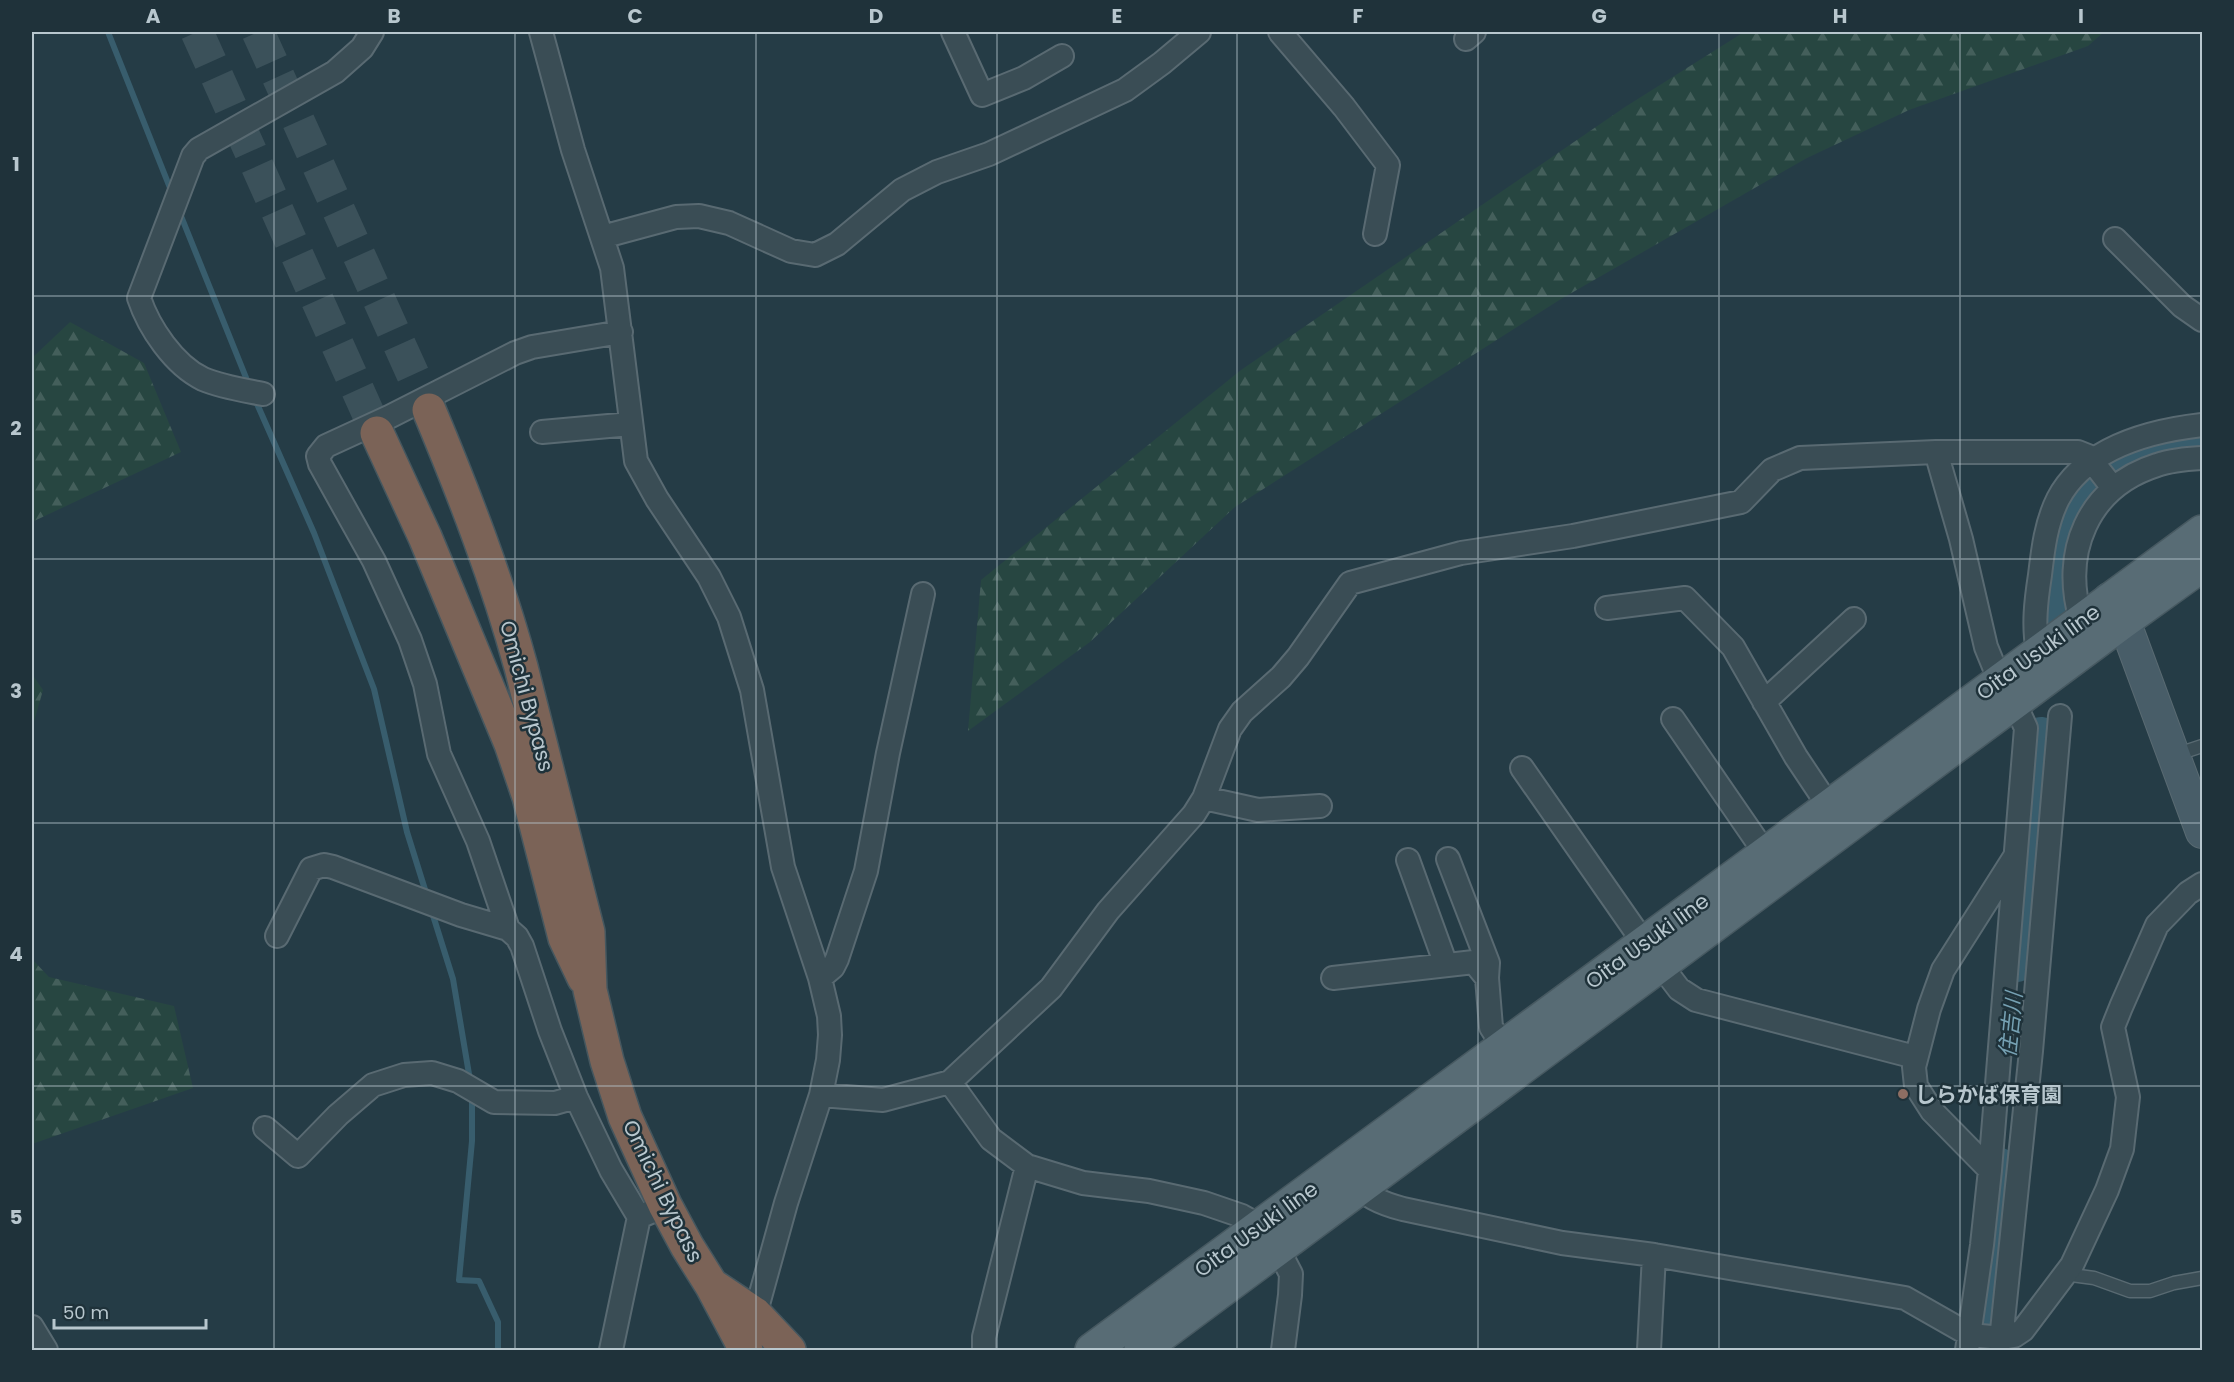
<svg xmlns="http://www.w3.org/2000/svg" width="2234" height="1382" font-family="Poppins,'Noto Sans JP',sans-serif">
  <defs>
    <pattern id="forest-firs" width="22" height="20" patternUnits="userSpaceOnUse" patternTransform="scale(1.5)"><rect width="22" height="20" fill="#274641"/><path d="M5 1l3.5 6h-7zM16 11l3.5 6h-7z" fill="#445f5b"/></pattern>
  </defs>
  <rect width="100%" height="100%" fill="#253c46"/>
  <path fill="url(#forest-firs)" d="M1744 32H2104L2088 46 1909 110 1807 158 1561 299 1235 507 1090 642 968 731 981 580 1241 370 1625 107Z
    M70 322 144 363 181 452 32 522V358Z
    M32 674 43 690 32 729Z
    M32 959 49 977 174 1006 193 1088 32 1144Z"/>
  <g fill="none" stroke-linecap="round" stroke-linejoin="round">
    <path stroke="#385d6d" stroke-width="6" d="M108 32 172 193
      M179 211 249 385
      M254 397 314 533 374 689 407 832 427 896
      M431 909 453 979 470 1080
      M472 1096V1141L459 1280 479 1281 498 1322V1350"/>
    <path stroke="#385d6d" stroke-width="36" d="M2051 615C2053 592 2053 569 2057 546 2066 494 2107 458 2157 445 2172 441 2187 440 2202 439
      M2017 964 2041 735
      M1984 1350 1993 1268 2000 1166"/>
    <path stroke="#3b515a" stroke-width="33" stroke-dasharray="33 16" stroke-linecap="butt" d="M197 32 377 433
      M258 32 429 410"/>
    <defs>
      <path id="lane" d="M2175 755 2202 746
        M2064 1274 2094 1278 2130 1291H2150L2174 1283 2202 1278"/>
      <path id="street" d="M541 32 573 150 612 268 636 461 657 499 709 577 729 617 752 690 783 867 820 978 829 1016 830 1035 828 1060 821 1095 786 1203 752 1326
        M953 32 982 95 1024 78 1062 56
        M1280 32 1344 107 1388 165 1375 234
        M1466 39 1474 32
        M602 237 676 217 699 216 729 223 791 251 815 255 837 244 902 190 937 172 989 154 1125 90 1162 63 1199 32
        M2115 239 2182 306 2202 320
        M263 394C243 390 222 387 203 379 174 365 149 328 139 298L193 156 199 149 335 72 362 48 372 32
        M542 432 631 424
        M1936 452H2078L2088 456 2113 488
        M1607 608 1685 598 1733 647 1796 757 1836 817
        M2081 620C2061 553 2087 487 2157 465 2171 460 2187 459 2202 458
        M2038 652C2033 626 2036 601 2040 575 2043 549 2046 523 2058 499 2085 448 2149 431 2202 425
        M1764 702 1854 619
        M1673 719 1774 866
        M1522 768 1644 943 1679 989 1696 1000 1915 1057
        M1204 798 1258 810 1320 806
        M1448 859 1488 963 1487 978
        M1408 860 1446 965
        M508 929 478 841 439 754 425 684 410 640 374 561 320 464 318 456 326 446 389 417 515 353 532 347 621 332
        M277 936 311 869 324 865 333 867 461 915 508 929 517 937 522 946 550 1031 576 1097 611 1170 639 1217
        M820 978 833 967 837 959 866 871 888 753 923 594
        M1333 978 1474 962 1487 978 1491 1027 1510 1057
        M950 1082 991 1139 1027 1166 1083 1183 1149 1191 1204 1203 1242 1216 1260 1226 1278 1249 1291 1274 1290 1295 1283 1350
        M821 1095 883 1100 950 1082 1051 988 1108 911 1194 814 1204 798 1230 729 1242 712 1281 677 1298 657 1350 583 1461 553 1573 536 1741 502 1772 470 1800 458 1936 452 1961 539 1986 647 1995 669 2014 702 2026 728 1990 1170 1982 1245 1967 1350
        M265 1128 298 1156 338 1115 373 1085 404 1075 432 1073 458 1081 494 1102 555 1103 576 1097
        M1990 1170 1932 1111 1916 1086 1914 1067 1929 1009 1943 970 2014 858
        M1349 1178C1365 1196 1380 1203 1403 1209L1562 1243 1654 1255 1905 1298 1970 1335 2002 1338 2014 1336 2023 1330 2072 1265 2107 1190 2122 1149 2128 1097 2113 1027 2121 1007 2157 925 2188 893 2202 884
        M32 1327 46 1350
        M611 1350 639 1217 653 1211
        M984 1350V1337L1027 1166
        M1649 1350 1654 1255
        M2000 1350 2031 1051 2060 716"/>
      <path id="secondary" d="M2109 599 2124 621 2202 832"/>
      <path id="primary" d="M1092 1350 2202 532
        M1141 1350 2124 621 2202 565"/>
      <path id="highway" d="M429 410C464 494 497 579 521 667L588 932 590 990 607 1061 625 1117 665 1205 687 1246 712 1286 746 1350
        M377 433 425 537 511 744 529 797 565 938 584 978
        M713 1286 755 1314 789 1350"/>
    </defs>
    <use href="#lane" stroke="#596a72" stroke-width="15"/>
    <use href="#street" stroke="#596a72" stroke-width="26"/>
    <use href="#secondary" stroke="#596a72" stroke-width="34"/>
    <use href="#primary" stroke="#475961" stroke-width="36"/>
    <use href="#highway" stroke="#45575f" stroke-width="36"/>
    <use href="#lane" stroke="#3a4d55" stroke-width="12"/>
    <use href="#street" stroke="#3a4d55" stroke-width="22"/>
    <use href="#secondary" stroke="#485d68" stroke-width="32"/>
    <use href="#primary" stroke="#586c75" stroke-width="33"/>
    <use href="#highway" stroke="#7b6357" stroke-width="33"/>
  </g>
  <path fill="none" stroke="#b8c7ce" stroke-width="1.5" stroke-opacity="0.55" d="M274 32V1350M515 32V1350M756 32V1350M997 32V1350M1237 32V1350M1478 32V1350M1719 32V1350M1960 32V1350M32 296H2202M32 559H2202M32 823H2202M32 1086H2202"/>
  <circle fill="#8d6e63" stroke="#1f323a" stroke-width="2" cx="1903" cy="1094" r="6"/>
  <g text-anchor="middle" dominant-baseline="central" stroke-width="5" stroke-linejoin="round" paint-order="stroke">
    <g font-size="21" fill="#b8c7ce" stroke="#1f323a">
      <text transform="translate(2038 652) rotate(-36)">Oita Usuki line</text>
      <text transform="translate(527 696) rotate(75)">Omichi Bypass</text>
      <text transform="translate(1647 941) rotate(-36)">Oita Usuki line</text>
      <text transform="translate(663 1191) rotate(64)">Omichi Bypass</text>
      <text transform="translate(1256 1229) rotate(-36)">Oita Usuki line</text>
    </g>
    <g font-size="21" font-weight="bold" fill="#b8c7ce" stroke="#1f323a" text-anchor="start">
      <text x="1915" y="1094">しらかば保育園</text>
    </g>
    <g font-size="22" font-style="italic" fill="#76a1b3" stroke="#1f323a">
      <text transform="translate(2011 1025) rotate(-84)">住吉川</text>
    </g>
  </g>
  <rect width="2234" height="1382" fill="none" stroke="#1f323a" stroke-width="66"/>
  <path d="M54 1319v9h152v-9" fill="none" stroke="#b8c7ce" stroke-width="3"/>
  <text x="63" y="1319" font-size="18" fill="#b8c7ce" stroke="#1f323a" stroke-width="4.5" paint-order="stroke">50 m</text>
  <rect x="33" y="33" width="2168" height="1316" fill="none" stroke="#b8c7ce" stroke-width="2"/>
  <g font-size="20" text-anchor="middle" font-weight="bold" fill="#b8c7ce">
    <text x="153" y="23">A</text>
    <text x="394" y="23">B</text>
    <text x="635" y="23">C</text>
    <text x="876" y="23">D</text>
    <text x="1117" y="23">E</text>
    <text x="1358" y="23">F</text>
    <text x="1599" y="23">G</text>
    <text x="1840" y="23">H</text>
    <text x="2081" y="23">I</text>
    <text x="16" y="171">1</text>
    <text x="16" y="435">2</text>
    <text x="16" y="698">3</text>
    <text x="16" y="961">4</text>
    <text x="16" y="1224">5</text>
  </g>
</svg>
